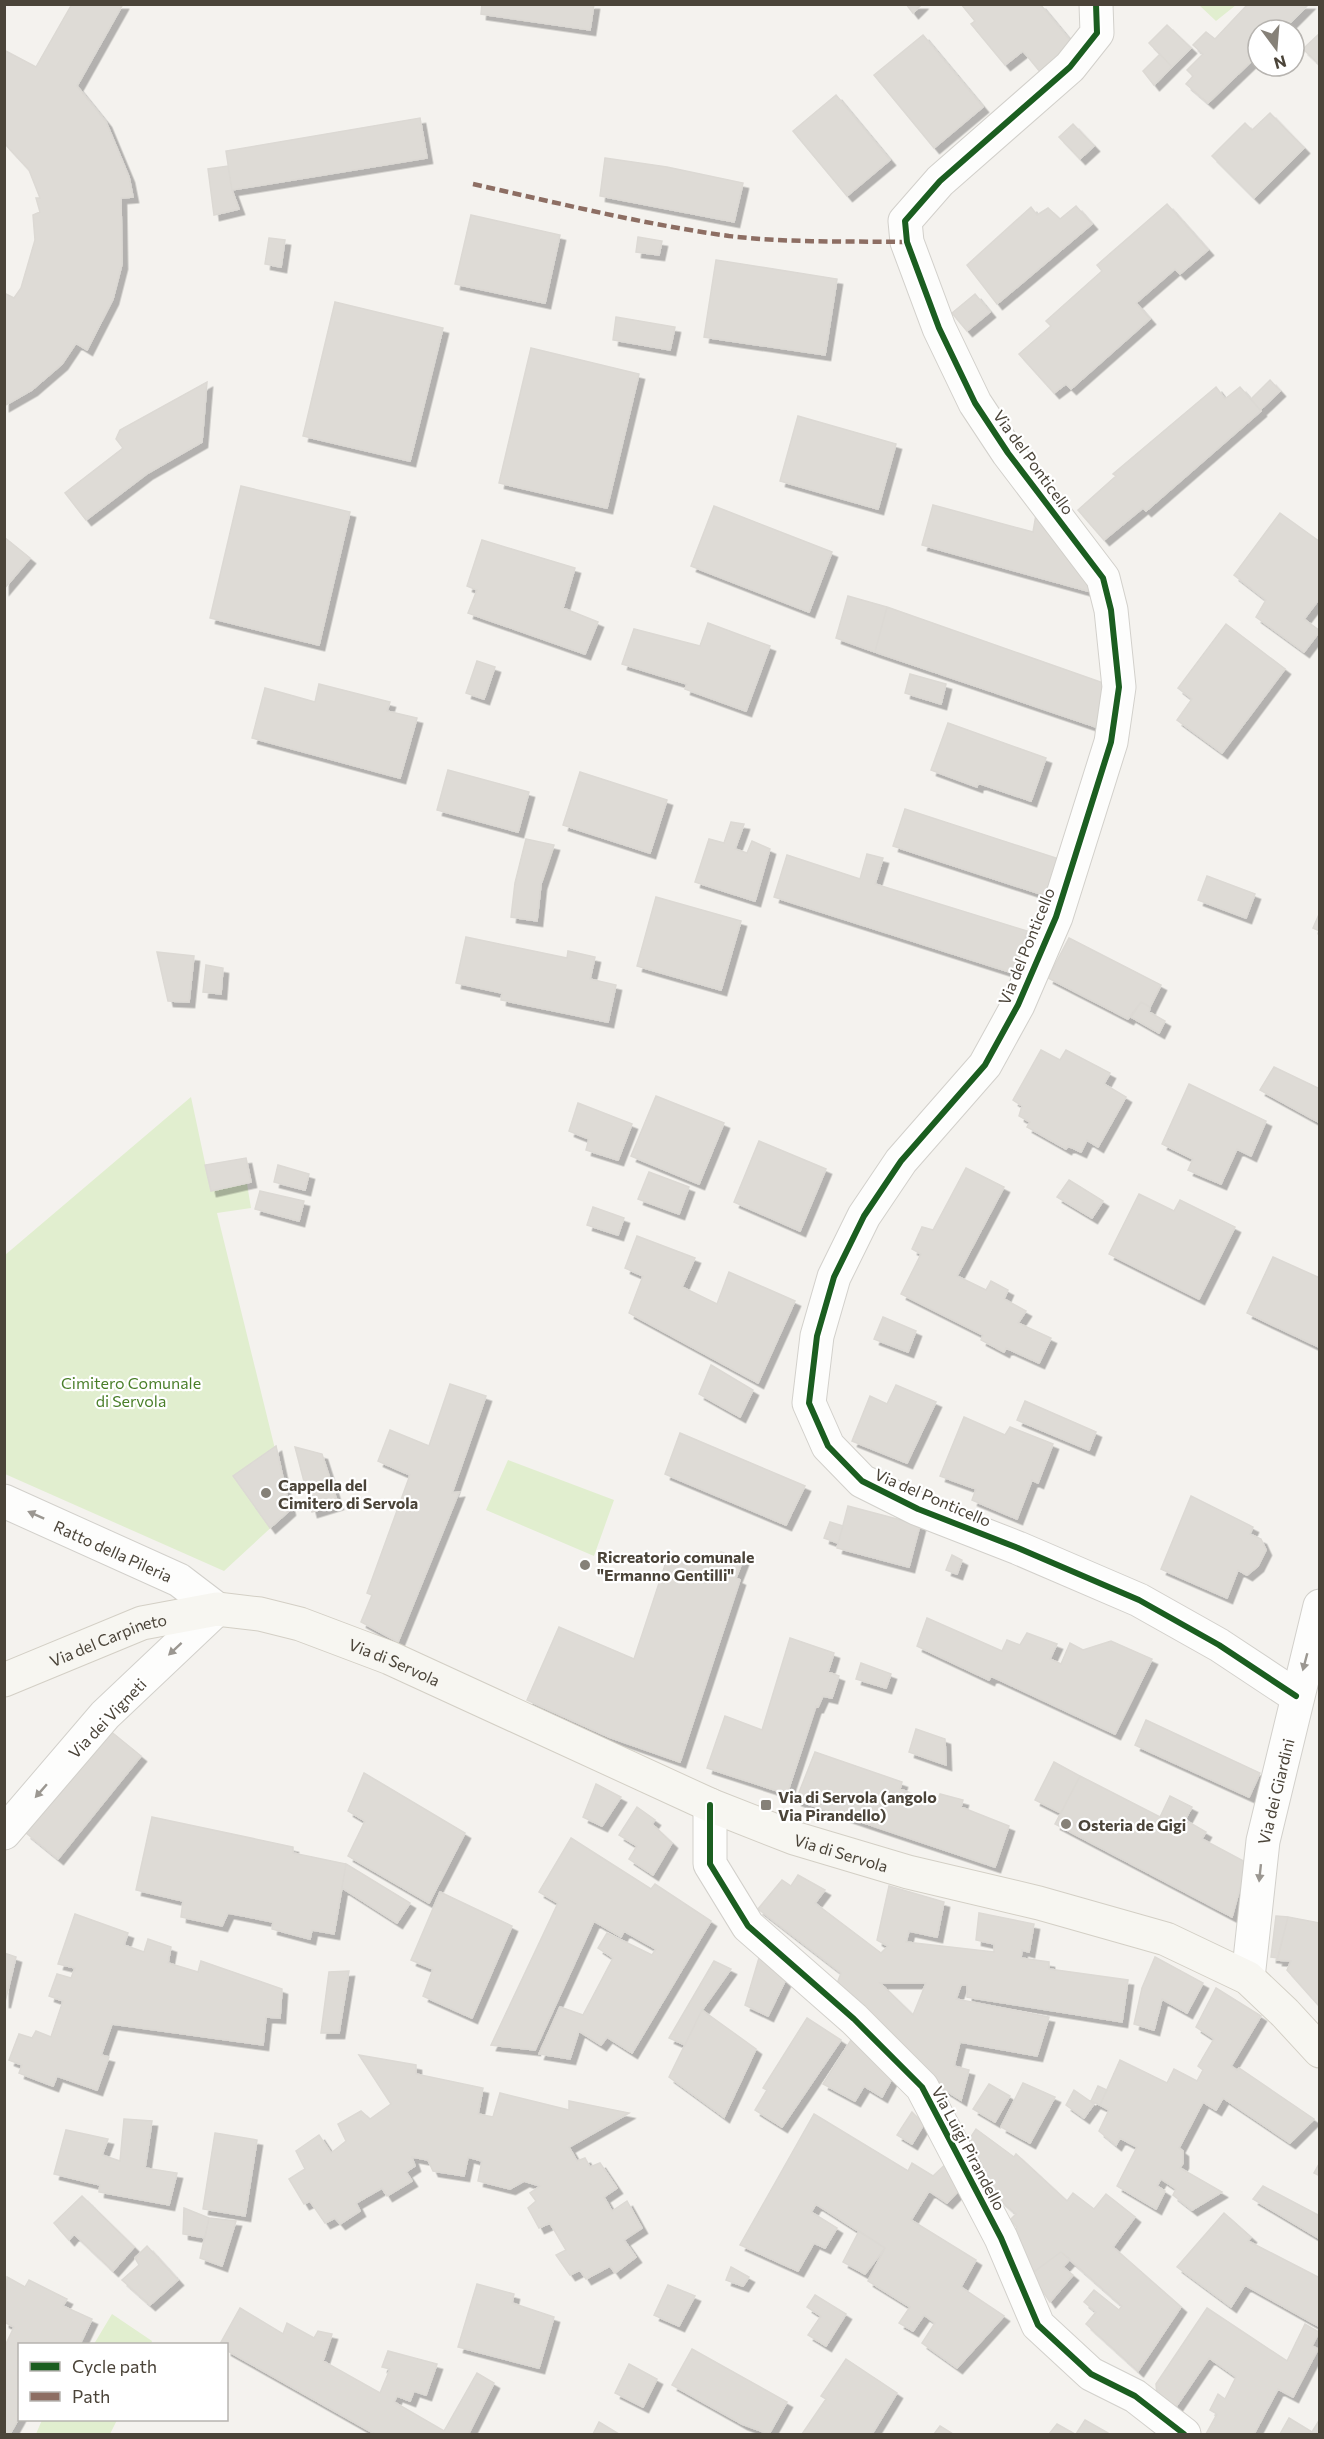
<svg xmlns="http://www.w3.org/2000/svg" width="1324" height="2439" font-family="Commissioner,sans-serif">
  <defs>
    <filter id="shadow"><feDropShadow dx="5.5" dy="5.5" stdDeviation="0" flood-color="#0004"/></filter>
  </defs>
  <rect width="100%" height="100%" fill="#f4f2ee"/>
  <path fill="#e1eecf" d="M1199 5H1236L1216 21Z
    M191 1097 211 1191 247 1184 251 1208 217 1213 290 1510 224 1571 5 1474V1255Z
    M508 1460 614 1500 594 1556 486 1510Z
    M112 2314 152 2341 151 2344H94Z
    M42 2420H117L110 2434H36Z"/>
  <path fill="#dedbd6" stroke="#dcd9d4" stroke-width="1.5" fill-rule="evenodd" filter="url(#shadow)" d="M72 4H123L77 86 106 122 129 177 133 197 121 198 122 264 113 299 87 350 76 343 62 364 32 390 4 406V293L14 298 21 288 35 240 33 215 40 212 36 198H40L29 170 4 143V50L36 67Z
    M482 4H594L590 30 481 14Z
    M906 4H922L913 13Z
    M961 4H1040L1074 45 1041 73 1023 51 1005 65 971 24 975 21Z
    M1248 4H1309L1283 30H1258V55L1208 103 1186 84 1193 76 1187 70 1203 54 1193 45 1206 32 1215 39Z
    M1167 25 1191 48 1172 67 1149 43Z
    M1320 33V65L1303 49Z
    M923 35 983 107 934 148 874 75Z
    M1160 54 1172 67 1154 85 1143 71Z
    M836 95 890 160 847 196 793 131Z
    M1270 113 1304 148 1254 198 1212 156 1245 123 1252 130Z
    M420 118 427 158 232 190 226 151Z
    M1073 124 1094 146 1080 159 1059 137Z
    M605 158 667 167 743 183 734 222 600 196Z
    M228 166 232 190 239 209 214 215 208 169Z
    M1167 204 1208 250 1180 274 1175 269 1136 303 1150 319 1071 389 1066 384 1054 393 1019 354 1051 326 1046 321 1102 271 1097 265Z
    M1076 206 1092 224 997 304 967 265 1031 207 1037 215 1048 208 1060 219Z
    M471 215 560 235 545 303 455 284Z
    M638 237 662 241 659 255 636 252Z
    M269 238 285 240 281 267 265 264Z
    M716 260 837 279 825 355 704 337Z
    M975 294 990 312 967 331 952 313Z
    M335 302 443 328 410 461 303 436Z
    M616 317 675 327 670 350 613 340Z
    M531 348 639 374 607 508 499 483Z
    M1270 380 1280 391 1260 410 1251 399Z
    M207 382 202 442 148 473 86 520 65 493 123 448 116 439 120 430Z
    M1216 387 1225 399 1240 387 1261 411 1146 511 1143 508 1104 540 1078 510 1116 476 1113 474Z
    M798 416 896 444 878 509 780 481Z
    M241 486 350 512 319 645 210 618Z
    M933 505 1033 532 1037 509 1091 585 1088 591 922 545Z
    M714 506 832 552 809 612 691 566Z
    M1280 513 1320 542V598L1304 619 1320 631 1304 652 1256 617 1266 600 1234 575Z
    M4 537 30 558 4 589Z
    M482 540 575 568 563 608 598 622 585 654 468 613 477 590 467 586Z
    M848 596 887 607 875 652 836 638Z
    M887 607 1109 685 1096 727 875 652Z
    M708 623 770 646 746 711 685 689 687 684 622 664 634 629 700 646Z
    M1226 624 1285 669 1222 753 1177 720 1192 699 1178 688Z
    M477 661 495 667 484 699 466 693Z
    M910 674 946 684 941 704 905 693Z
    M319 684 390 702 387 711 417 718 400 778 252 738 265 688 315 702Z
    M948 723 1046 758 1031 801 978 783 977 787 931 770Z
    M448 770 529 792 518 832 437 810Z
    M580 772 667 800 650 853 563 825Z
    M905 809 1062 860 1050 897 893 846Z
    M731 822 744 824 735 849 747 853 752 841 770 849 755 901 695 882 709 839 724 843Z
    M526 839 554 845 541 884 537 921 511 917 515 883Z
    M867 854 883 858 875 884 1027 931 1013 973 774 897 787 855 860 879Z
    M1207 876 1255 894 1246 918 1198 900Z
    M656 897 741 921 721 990 637 966Z
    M1320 912V931L1313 928Z
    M466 937 567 958 568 951 595 957 590 979 616 985 608 1022 501 1000 502 993 456 983Z
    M1069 938 1161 985 1150 1007 1141 1002 1128 1019 1048 978Z
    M157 952 194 956 189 1002 168 1001Z
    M206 965 223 968 221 994 203 992Z
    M1141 1002 1150 1007 1149 1012 1165 1021 1159 1033 1131 1017Z
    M1041 1050 1060 1060 1066 1050 1110 1073 1104 1084 1126 1097 1098 1147 1087 1140 1081 1152 1068 1146 1066 1149 1027 1127 1030 1122 1019 1116 1022 1106 1013 1100Z
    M1274 1067 1320 1089V1123L1260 1090Z
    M1189 1084 1266 1121 1251 1156 1237 1149 1221 1184 1188 1170 1193 1159 1162 1144Z
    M656 1096 724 1123 699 1184 631 1156Z
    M578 1103 632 1124 618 1160 586 1150 589 1139 569 1131Z
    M759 1141 826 1169 800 1231 734 1202Z
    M246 1158 251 1182 211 1191 205 1165Z
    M278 1165 309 1174 305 1190 274 1182Z
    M966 1168 1004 1187 957 1276 986 1290 991 1281 1008 1290 1004 1299 1026 1311 1018 1323 1051 1338 1039 1363 1006 1348 1004 1352 981 1340 983 1335 901 1294 921 1254 912 1249 922 1227 933 1230Z
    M649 1172 689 1187 679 1214 638 1199Z
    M1069 1180 1103 1201 1092 1218 1057 1197Z
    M260 1191 304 1201 299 1221 255 1209Z
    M1139 1194 1174 1211 1180 1200 1235 1227 1199 1299 1109 1254Z
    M593 1207 624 1218 618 1235 587 1225Z
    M637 1236 695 1258 682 1287 717 1304 729 1272 795 1301 758 1383 629 1313 643 1276 625 1268Z
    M1273 1257 1320 1278 1319 1347 1247 1313Z
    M883 1317 916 1331 908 1352 874 1339Z
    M711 1365 753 1390 740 1417 699 1394Z
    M450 1384 486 1396 452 1493 459 1492 398 1642 361 1622 372 1595 367 1593 410 1475 378 1461 390 1430 429 1446Z
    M896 1385 936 1402 907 1463 852 1441 870 1396 887 1404Z
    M1025 1401 1096 1432 1089 1450 1017 1420Z
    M964 1417 1005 1435 1010 1427 1053 1444 1038 1483 1032 1480 1017 1519 972 1500 976 1489 940 1476Z
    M680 1433 805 1486 786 1525 665 1474Z
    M276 1446 290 1510 270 1528 233 1476Z
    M295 1447 322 1454 338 1504 312 1512Z
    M1191 1496 1253 1527 1250 1534 1261 1539 1266 1550 1258 1566 1247 1575 1238 1570 1227 1598 1161 1569Z
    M848 1506 920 1525 909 1567 837 1548Z
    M830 1522 843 1526 838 1543 824 1538Z
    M721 1552 743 1560 736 1578 740 1580 680 1762 609 1737 527 1700 559 1627 634 1659 668 1556 693 1564 697 1553 718 1560Z
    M952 1555 962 1560 957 1574 946 1570Z
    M927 1618 1002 1651 1007 1640 1020 1645 1027 1633 1057 1644 1050 1659 1061 1664 1070 1643 1083 1650 1111 1641 1152 1659 1115 1734 991 1676 989 1680 917 1646Z
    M790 1638 834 1653 828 1672 839 1676 832 1698 823 1696 818 1707 816 1706 787 1794 707 1768 725 1716 762 1730Z
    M861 1663 891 1674 886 1688 856 1679Z
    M1146 1720 1260 1773 1249 1797 1135 1745Z
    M916 1729 945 1739 946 1765 909 1752Z
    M109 1730 141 1756 58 1859 26 1833Z
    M815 1752 902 1782 900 1789 937 1803 940 1794 963 1800 961 1807 1009 1826 995 1867 796 1800Z
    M1054 1762 1080 1776 1061 1813 1035 1800Z
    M364 1773 465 1833 429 1903 348 1856 365 1821 348 1811Z
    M1080 1776 1160 1817 1170 1796 1192 1807 1185 1820 1206 1832 1202 1839 1247 1863 1232 1917 1055 1824Z
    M596 1784 621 1797 602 1826 583 1817Z
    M637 1807 655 1820 652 1824 672 1843 653 1875 629 1859 637 1846 619 1835Z
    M152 1817 293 1847V1853L346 1864 334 1934 312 1930 310 1939 272 1929 273 1922 228 1913 222 1926 181 1917 183 1901 136 1890Z
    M571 1838 651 1889 655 1884 711 1921 632 2053 607 2037 601 2045 579 2031 570 2059 539 2054 560 2007 583 2015 613 1958 598 1948 607 1933 652 1955 656 1949 624 1931 621 1937 594 1921 535 2050 491 2045 558 1903 539 1892Z
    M346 1864 410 1903 397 1923 342 1888Z
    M798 1875 825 1890 815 1903 881 1953 888 1946 877 1940 889 1886 944 1902 937 1937 909 1931 906 1942 994 1952V1944L976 1940 979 1913 1034 1924 1029 1952 1022 1950 1021 1958 1049 1962V1969L1128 1980 1122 2022 967 1997V1985H961L956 1999 1049 2017 1037 2056 960 2042 954 2066 969 2070 961 2100 922 2076 835 1989 841 1973 758 1909 782 1880 791 1886ZM880 1983H926L913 2015Z
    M440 1892 512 1926 472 2018 423 1996 433 1969 411 1960Z
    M75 1914 128 1933 124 1945 144 1952 148 1939 171 1947 168 1963 198 1972 201 1961 282 1989 280 2018 266 2017 263 2045 112 2024 101 2055 109 2057 97 2090 57 2076 53 2086 19 2073 22 2065 9 2060 19 2034 32 2038 36 2031 51 2037 63 2001 49 1996 57 1974 71 1978 75 1968 58 1964Z
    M1276 1916 1288 1917 1278 1958 1271 1957Z
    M1288 1917 1320 1923V2007L1287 1970 1291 1961 1277 1960Z
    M4 1953 16 1957 5 2002H4Z
    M1155 1957 1203 1983 1187 2013 1162 1999 1154 2030 1134 2024 1142 1988Z
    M759 1958 788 1975 768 2016 745 2005Z
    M714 1961 731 1969 702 2010 685 2045 669 2038Z
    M349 1971 339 2033H321L329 1972Z
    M1216 1988 1261 2016 1231 2066 1237 2070 1239 2068 1314 2119 1290 2143 1223 2098 1216 2110 1203 2102 1179 2148 1183 2151V2163L1180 2168 1222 2192 1192 2210 1173 2195 1176 2189 1161 2179 1157 2186 1165 2191 1156 2209 1117 2186 1137 2147 1120 2138 1116 2145 1099 2131 1109 2110 1100 2105 1120 2060 1167 2083 1174 2069 1197 2081 1203 2070 1198 2066 1214 2039 1196 2027Z
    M702 2010 756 2049 724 2117 669 2077Z
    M807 2018 841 2040 782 2127 755 2110 767 2090 763 2088Z
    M851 2040 895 2073 882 2097 864 2086 855 2101 823 2084Z
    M359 2055 416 2065V2074L483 2088 478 2114 493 2117 500 2093 569 2110V2101L629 2113 569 2147 577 2161 585 2158 590 2167 600 2163 617 2188 604 2197 612 2211 627 2201 642 2228 624 2240 636 2257 615 2273 610 2266 586 2279 580 2270 570 2275 556 2255 566 2250 550 2223 539 2228 528 2208 536 2201 530 2193 540 2186 524 2181 510 2189 478 2181 482 2161 468 2157 464 2176 433 2171 428 2160 412 2157 415 2166 406 2172 412 2181 387 2196 382 2188 356 2203 360 2211 340 2224 335 2218 325 2223 310 2201 304 2204 289 2179 305 2169 296 2151 319 2135 331 2153 346 2141 338 2124 361 2111 370 2119 391 2104Z
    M1023 2083 1055 2097 1030 2143 1001 2127Z
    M989 2084 1010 2096 995 2122 973 2109Z
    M1098 2086 1107 2090 1100 2105 1091 2101Z
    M1074 2090 1094 2104 1084 2118 1066 2105Z
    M912 2112 924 2124 912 2144 897 2135Z
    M814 2114 908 2171 912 2163 933 2176 949 2161 964 2185 947 2203 929 2191 911 2220 976 2260 961 2287 1004 2316 957 2368 922 2343 935 2323 924 2315 913 2331 899 2323 910 2307 868 2281 885 2248 816 2204 811 2212 837 2228 825 2248 814 2243 798 2271 740 2245Z
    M124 2119 152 2121 145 2168 177 2173 169 2205 99 2192 100 2185 54 2174 66 2130 108 2139 102 2155 120 2161Z
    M976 2129 1014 2157 1016 2154 1067 2201 1073 2193 1094 2209 1106 2194 1135 2217 1113 2247 1181 2307 1138 2371 1086 2324 1096 2312 1084 2302 1094 2290 1119 2310 1122 2306 1061 2252 1031 2274 1011 2234 1017 2227 1010 2220 1016 2214 988 2189 961 2152Z
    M215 2133 257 2140 245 2216 203 2209Z
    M1320 2162V2176L1314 2173Z
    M1263 2186 1320 2216V2239L1253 2199Z
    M82 2196 134 2247 113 2271 74 2234 69 2240 54 2223Z
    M184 2208 209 2218 205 2238 183 2234Z
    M1224 2213 1251 2237 1248 2241 1320 2278V2327L1245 2285 1231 2307 1177 2267Z
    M209 2218 236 2221 222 2266 200 2258Z
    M859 2231 885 2248 865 2274 843 2262Z
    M147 2246 178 2280 150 2305 122 2280 139 2265 135 2258Z
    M1061 2252 1070 2259 1063 2267 1073 2275 1050 2302 1031 2274Z
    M731 2267 749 2277 743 2286 726 2280Z
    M7 2277 25 2287 29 2280 67 2299 63 2306 92 2319 80 2344H20V2416L10 2434H4V2348L14 2327 4 2322Z
    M477 2284 514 2294 512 2303 554 2317 539 2368 458 2347Z
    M668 2285 695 2296 679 2326 654 2315Z
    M815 2295 846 2314 826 2346 808 2335 821 2316 807 2307Z
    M240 2308 283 2334 287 2323 314 2338 318 2331 332 2334 323 2361 380 2393 390 2369 382 2367 388 2351 437 2364 426 2395 414 2391 410 2401 397 2396 394 2402 444 2431 477 2373 494 2383 469 2433 472 2434H375L226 2350V2344H220Z
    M1207 2308 1287 2361 1305 2324 1319 2332 1312 2346 1318 2349 1293 2397 1278 2389 1254 2434H1206L1217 2414 1210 2410 1218 2394 1225 2399 1236 2377 1209 2358 1173 2411 1157 2396 1156 2384Z
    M692 2349 787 2402 769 2434 742 2424 672 2385Z
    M846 2359 897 2393 872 2434H802L826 2399 821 2396Z
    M629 2364 657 2379 643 2407 615 2393Z
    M1289 2418 1312 2432 1320 2419V2434H1280Z
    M1085 2420 1108 2433V2434H1076Z
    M599 2422 619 2434H593Z
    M1057 2424 1075 2434H1049Z
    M940 2426 953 2434H934Z"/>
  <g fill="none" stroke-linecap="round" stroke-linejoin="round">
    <defs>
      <g id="street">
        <path d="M1096 4 1097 33 1070 67 940 181 905 221 907 242 939 328 975 403 1008 453 1103 578 1111 610 1119 687 1111 742 1056 917 1018 1005 985 1065 901 1161 864 1216 834 1277 817 1336 809 1403 828 1446 862 1481 918 1509 1018 1548 1139 1600 1219 1645 1296 1696"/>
        <path id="s1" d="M4 1501 179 1580 217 1609 105 1715 4 1833"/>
        <path d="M710 1805V1864L748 1926 854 2019 922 2087 1001 2238 1038 2325 1091 2374 1135 2396 1184 2434"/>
        <path id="s2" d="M1248 1978 1263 1841 1320 1606"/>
      </g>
      <g id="secondary">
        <path id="s3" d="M4 1680 142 1623 217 1609 260 1614 300 1624 390 1658 710 1805 794 1838 908 1872 1039 1903 1166 1939 1248 1978 1285 2013 1320 2051"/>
      </g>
    </defs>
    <use href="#street" stroke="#d2d0cb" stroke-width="35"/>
    <use href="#secondary" stroke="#d3cfc5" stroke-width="35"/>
    <use href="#street" stroke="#fdfdfc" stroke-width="33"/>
    <use href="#secondary" stroke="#f7f6f1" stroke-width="33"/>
    <path stroke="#8d6e63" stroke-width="4.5" stroke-dasharray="9 4.5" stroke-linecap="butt" d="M473 184C558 203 642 224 729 236 788 243 848 241 907 242"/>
    <defs>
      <path id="cycleway" d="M1096 4 1097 33 1070 67 940 181 905 221 907 242 939 328 975 403 1008 453 1103 578 1111 610 1119 687 1111 742 1056 917 1018 1005 985 1065 901 1161 864 1216 834 1277 817 1336 809 1403 828 1446 862 1481 918 1509 1018 1548 1139 1600 1219 1645 1296 1696
        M710 1805V1864L748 1926 854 2019 922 2087 1001 2238 1038 2325 1091 2374 1135 2396 1184 2434"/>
    </defs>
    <use href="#cycleway" stroke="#fff" stroke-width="10"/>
    <use href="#cycleway" stroke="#1b5e20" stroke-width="6"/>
  </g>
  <defs><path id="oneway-solid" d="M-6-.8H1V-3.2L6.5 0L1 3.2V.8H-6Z" transform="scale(1.5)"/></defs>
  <g fill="#9b9791">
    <use href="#oneway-solid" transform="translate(36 1515) rotate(-156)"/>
    <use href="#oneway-solid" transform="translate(175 1649) rotate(137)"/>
    <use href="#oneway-solid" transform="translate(1305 1662) rotate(105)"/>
    <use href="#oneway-solid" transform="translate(41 1791) rotate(131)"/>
    <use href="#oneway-solid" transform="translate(1260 1873) rotate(96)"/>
  </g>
  <g fill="#868178" stroke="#fff" stroke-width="2">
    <circle cx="266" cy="1493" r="6"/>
    <circle cx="585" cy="1565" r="6"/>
    <rect x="760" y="1799" width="12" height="12" rx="3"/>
    <circle cx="1066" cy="1824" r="6"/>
  </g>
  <g text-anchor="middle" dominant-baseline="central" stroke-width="4.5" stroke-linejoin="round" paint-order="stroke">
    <g font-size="16" fill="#4b4439" stroke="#fff">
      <text transform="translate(1034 462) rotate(54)">Via del Ponticello</text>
      <text transform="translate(1026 946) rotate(-68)">Via del Ponticello</text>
      <text transform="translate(933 1497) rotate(23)">Via del Ponticello</text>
      <text stroke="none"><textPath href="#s1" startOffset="120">Ratto della Pileria</textPath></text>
      <text stroke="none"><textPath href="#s3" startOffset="112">Via del Carpineto</textPath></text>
      <text stroke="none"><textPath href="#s3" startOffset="412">Via di Servola</textPath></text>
      <text transform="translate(107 1718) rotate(-46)">Via dei Vigneti</text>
      <text stroke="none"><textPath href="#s2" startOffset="189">Via dei Giardini</textPath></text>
      <text stroke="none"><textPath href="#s3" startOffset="898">Via di Servola</textPath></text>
      <text transform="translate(969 2148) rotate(62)">Via Luigi Pirandello</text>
    </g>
    <g font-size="16" fill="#4a7f2a" stroke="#fff">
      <text x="131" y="1382">Cimitero Comunale<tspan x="131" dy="18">di Servola</tspan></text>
    </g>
    <g font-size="16" font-weight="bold" fill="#4b4439" stroke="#fff" text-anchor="start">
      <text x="278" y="1484">Cappella del<tspan x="278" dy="18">Cimitero di Servola</tspan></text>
      <text x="597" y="1556">Ricreatorio comunale<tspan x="597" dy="18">"Ermanno Gentilli"</tspan></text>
      <text x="778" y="1796">Via di Servola (angolo<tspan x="778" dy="18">Via Pirandello)</tspan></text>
      <text x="1078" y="1824">Osteria de Gigi</text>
    </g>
  </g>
  <rect width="1324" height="2439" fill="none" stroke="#4b4439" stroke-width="12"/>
  <rect x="18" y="2343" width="210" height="78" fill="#ffffff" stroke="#b7b4b0" stroke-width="1.5"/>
  <rect x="30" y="2362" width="30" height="9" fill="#1b5e20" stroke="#b7b4b0" stroke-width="1.5"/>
  <text x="72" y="2373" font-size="18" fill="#4b4439">Cycle path</text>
  <rect x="30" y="2392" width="30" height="9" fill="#8d6e63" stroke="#b7b4b0" stroke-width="1.5"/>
  <text x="72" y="2403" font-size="18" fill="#4b4439">Path</text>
  <g transform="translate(1276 48) rotate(164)"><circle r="28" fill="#ffffff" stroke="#b7b4b0" stroke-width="1.5"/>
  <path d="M0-4.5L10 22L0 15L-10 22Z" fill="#868178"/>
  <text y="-9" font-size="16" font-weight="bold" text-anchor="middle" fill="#4b4439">N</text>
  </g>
</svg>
